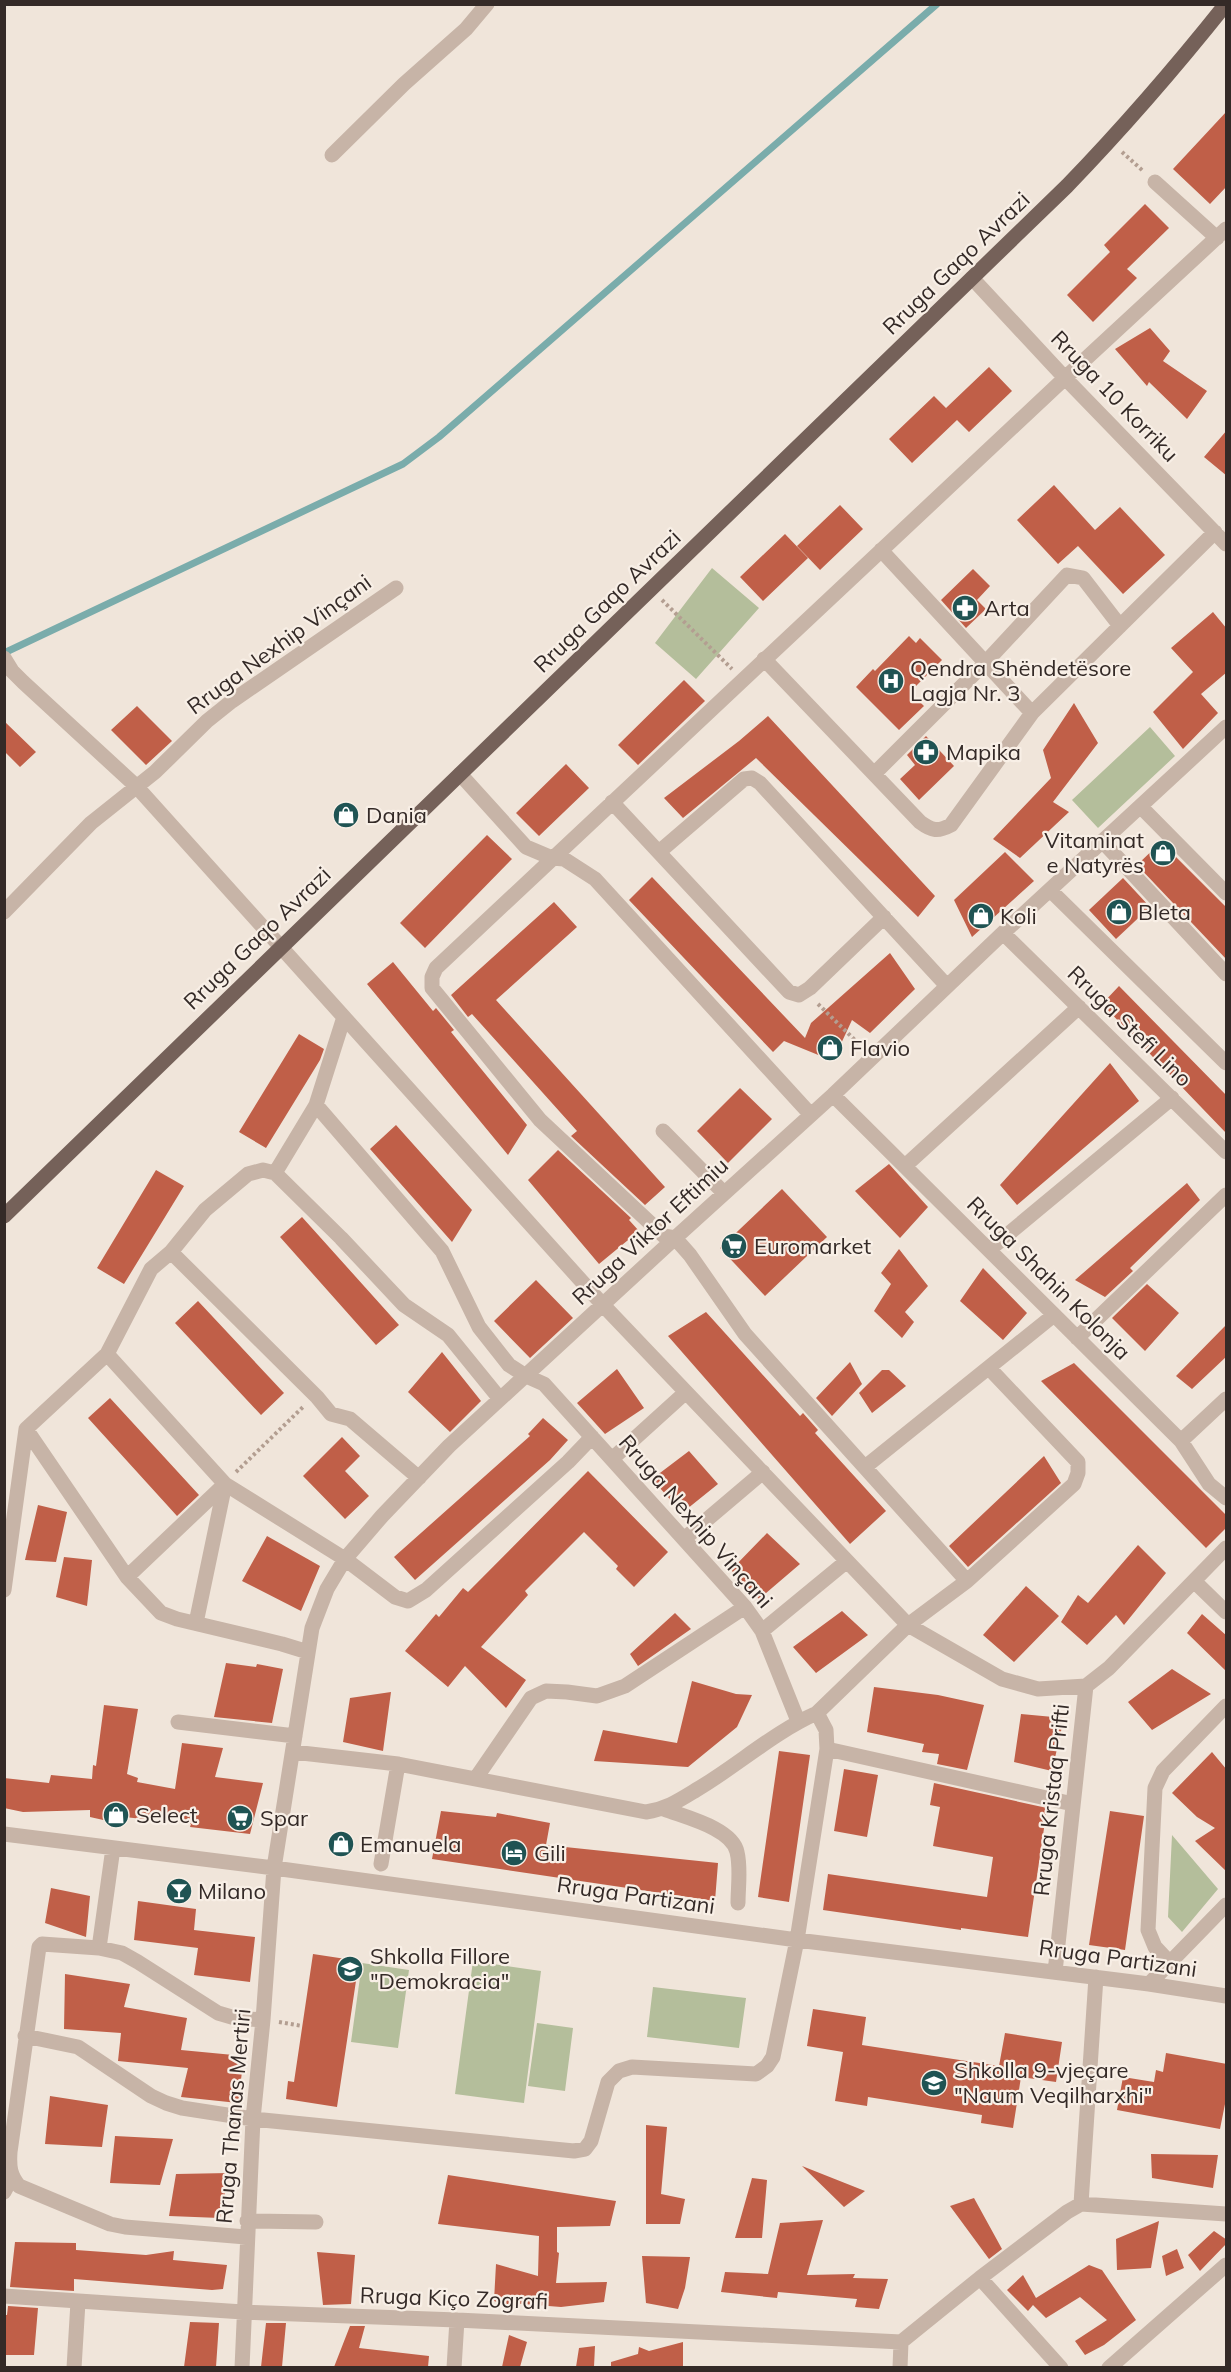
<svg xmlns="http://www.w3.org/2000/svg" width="1231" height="2372" font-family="Mulish,sans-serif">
  <rect width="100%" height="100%" fill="#f0e5da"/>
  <path fill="#b4be9b" d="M712 568 759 608 696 679 655 643Z
    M1150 727 1175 756 1098 828 1072 800Z
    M1172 1835 1218 1889 1182 1932 1168 1917Z
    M473 1961 541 1971 524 2103 455 2094Z
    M362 1963 409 1970 398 2048 351 2042Z
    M653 1987 746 1998 739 2048 647 2037Z
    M537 2023 573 2028 565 2091 528 2086Z"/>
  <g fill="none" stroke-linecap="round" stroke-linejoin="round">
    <path stroke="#7aacab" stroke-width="7" d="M4 653 403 464 439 437 937 4"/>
  </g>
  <path fill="#c05f48" d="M1227 111V186L1210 204 1173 169Z
    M1145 204 1169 228 1127 269 1137 278 1093 322 1067 295 1110 252 1104 245Z
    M1150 328 1170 351 1163 361 1207 391 1187 419 1149 382 1147 386 1115 349Z
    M989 367 1012 391 969 432 957 420 912 463 889 439 934 396 948 410 946 408Z
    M1227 430V476L1204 457Z
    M1054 485 1095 530 1120 507 1165 555 1123 594 1078 546 1058 564 1017 520Z
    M840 505 863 529 820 570 797 546Z
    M785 534 808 558 763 601 740 577Z
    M973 569 990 586 977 600 986 609 966 628 941 600Z
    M1213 612 1227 629V672L1201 694 1218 713 1183 749 1153 712 1193 672 1171 648Z
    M909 636 916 643 920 638 942 660 910 692 924 706 899 730 856 687 873 669 875 671Z
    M684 680 705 701 638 765 618 745Z
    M1074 703 1098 743 1053 802 1069 812 1020 858 993 839 1051 778 1043 750Z
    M137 706 172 741 146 765 111 730Z
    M768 716 935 896 918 917 756 758 683 818 664 798 739 741Z
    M4 721 36 752 20 767 4 751Z
    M926 736 954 766 919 800 900 779 915 765 907 755Z
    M566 764 589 788 539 836 516 813Z
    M487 835 512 859 425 948 400 923Z
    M1161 842 1227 908V960L1137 865Z
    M1005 852 1034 881 972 937 954 900Z
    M652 877 805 1038 811 1023 890 953 915 989 870 1033 852 1020 833 1061 784 1041 773 1052 629 900Z
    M1123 878 1150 907 1116 939 1089 910Z
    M554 902 577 927 496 1000 665 1187 645 1205 571 1136 577 1131 472 1014 468 1017 451 995Z
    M393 962 433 1011 436 1008 454 1030 451 1032 527 1125 508 1155 367 984Z
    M1119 986 1227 1096V1134L1102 1004Z
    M299 1034 324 1049 320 1060 266 1148 239 1132Z
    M1110 1063 1139 1101 1017 1205 1000 1185Z
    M740 1088 772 1119 728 1163 697 1131Z
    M396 1125 472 1210 452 1242 370 1149Z
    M558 1150 631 1218 629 1220 639 1231 599 1264 528 1180Z
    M889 1164 928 1207 900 1238 855 1191Z
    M156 1170 184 1186 124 1284 97 1268Z
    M1187 1183 1200 1200 1130 1268 1133 1271 1105 1297 1075 1280Z
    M782 1189 827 1237 765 1296 720 1248Z
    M302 1217 399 1325 376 1345 280 1237Z
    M899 1249 928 1286 905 1312 914 1322 902 1338 874 1311 891 1284 881 1273Z
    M983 1268 1027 1313 1003 1340 960 1301Z
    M536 1280 573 1318 530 1358 494 1321Z
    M1147 1284 1179 1313 1145 1351 1112 1318Z
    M198 1301 284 1393 261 1415 175 1323Z
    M706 1312 800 1416 803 1413 818 1430 815 1433 886 1511 850 1544 668 1336Z
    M1227 1324V1356L1192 1389 1176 1376Z
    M442 1352 481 1401 450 1432 408 1392Z
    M850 1362 862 1384 832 1416 816 1398Z
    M1074 1363 1227 1516V1527L1206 1548 1041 1381Z
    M617 1369 644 1408 605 1434 577 1403Z
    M882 1370H889L906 1386 872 1413 859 1393Z
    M110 1398 199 1495 177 1516 88 1418Z
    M543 1418 568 1440 550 1460 415 1580 394 1557 530 1436 528 1434Z
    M342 1437 360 1456 345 1471 369 1496 345 1519 303 1476Z
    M689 1451 718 1484 682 1513 652 1479Z
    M1044 1456 1061 1483 968 1567 949 1546Z
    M588 1471 668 1552 634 1587 616 1569 618 1566 584 1532 525 1591 528 1595 481 1647 526 1680 506 1708 465 1666 448 1687 405 1651 436 1614 439 1617 463 1588 468 1592Z
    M38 1505 67 1512 56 1562 25 1560Z
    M767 1533 800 1564 759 1599 731 1570Z
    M267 1536 320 1566 301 1611 242 1581Z
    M1138 1545 1166 1573 1124 1625 1116 1615 1087 1645 1061 1622 1078 1595 1088 1603Z
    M64 1557 92 1560 87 1606 56 1597Z
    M1026 1586 1059 1616 1014 1662 983 1635Z
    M842 1611 868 1635 816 1673 793 1647Z
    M675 1613 691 1629 638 1666 630 1654Z
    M1202 1614 1227 1636V1672L1187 1633Z
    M226 1663 256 1667 257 1664 283 1669 272 1723 214 1717Z
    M1172 1669 1211 1694 1152 1730 1128 1702Z
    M692 1681 736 1694 752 1695 737 1727 688 1767 594 1761 603 1730 677 1743Z
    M874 1687 938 1695 984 1705 967 1770 937 1764 939 1754 922 1752 924 1744 867 1732Z
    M391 1692 383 1751 343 1742 350 1698Z
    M104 1705 138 1709 127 1774 138 1778 137 1782 175 1789 182 1743 223 1748 215 1777 263 1783 250 1834 190 1827 191 1824 124 1817 121 1824 90 1817V1810L23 1812 4 1808V1778L49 1783 51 1775 92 1779 93 1765 96 1766Z
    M1021 1714 1064 1718 1052 1771 1014 1762Z
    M779 1751 810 1755 789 1902 758 1897Z
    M1212 1752 1227 1770V1872L1195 1841 1215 1828 1197 1817 1172 1793Z
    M844 1769 878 1775 867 1837 834 1831Z
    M934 1783 1047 1808 1028 1937 961 1928V1930L823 1910 828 1874 987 1897 993 1857 933 1846 940 1807 930 1805Z
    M441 1811 496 1817 497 1813 550 1823 546 1845 718 1863 715 1901 432 1859Z
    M1110 1811 1144 1816 1125 1950 1089 1945Z
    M51 1888 90 1896 86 1937 45 1923Z
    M138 1901 196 1909 194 1930 255 1937 250 1982 194 1975 198 1948 134 1940Z
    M313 1954 359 1961 337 2107 286 2099 288 2081 294 2082Z
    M65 1974 130 1984 124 2007 187 2018 181 2050 244 2056 238 2103 181 2097 188 2068 118 2061 121 2033 64 2029Z
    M813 2009 866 2017 862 2045 999 2066 1005 2033 1062 2042 1056 2082 1021 2077 1013 2128 981 2123 982 2115 868 2097 867 2106 835 2101 843 2052 807 2046Z
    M1166 2053 1227 2064V2094L1220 2129 1117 2110 1123 2077 1154 2082 1156 2070 1163 2072Z
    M50 2096 108 2105 102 2147 45 2144Z
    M646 2125 667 2127 661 2194 685 2199 680 2224H646Z
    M115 2136 173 2139 160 2185 110 2183Z
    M1151 2154 1218 2155 1213 2188 1152 2178Z
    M802 2166 865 2191 844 2207Z
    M229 2173 220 2218 169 2216 176 2174Z
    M448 2175 616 2201 610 2226 557 2227V2252L559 2253 556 2283 607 2282 604 2302 561 2307 511 2303V2306L494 2301 496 2264 538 2276 539 2236 438 2224Z
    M752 2178 767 2180 762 2238H735Z
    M974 2198 1002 2249 989 2259 950 2206Z
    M823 2220 807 2275 855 2274 853 2278 888 2279 879 2309 855 2307 857 2299 778 2292 777 2298 721 2292 725 2272 768 2274 780 2223Z
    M1159 2221 1151 2268 1117 2270 1116 2239Z
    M1214 2231 1227 2240V2243L1200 2271 1188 2255Z
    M15 2242 76 2243V2250L146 2255 174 2251 173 2260 227 2265 223 2289 212 2290 74 2279V2291L10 2287Z
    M1177 2249 1184 2268 1166 2276 1162 2256Z
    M317 2252 355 2255 351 2304 323 2305Z
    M642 2256 690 2257 685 2288 678 2309 646 2303Z
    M1089 2265 1102 2270 1136 2320 1104 2345 1085 2355 1075 2341 1107 2320 1080 2297 1046 2318 1033 2305 1028 2311 1007 2290 1023 2275 1036 2298Z
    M8 2306 38 2308 34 2355H4V2315H7Z
    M190 2322 219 2323 216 2367H184Z
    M266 2323H286L282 2367H261Z
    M350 2326H365L359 2348 429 2356 428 2367H334Z
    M509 2335 527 2342 520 2367H502Z
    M683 2342V2366L687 2367H611V2362L638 2354 639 2347 649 2351Z
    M595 2346 594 2367H576L579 2348Z"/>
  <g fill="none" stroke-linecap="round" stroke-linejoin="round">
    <path stroke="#b39e91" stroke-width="4" stroke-dasharray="3 3" stroke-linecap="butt" d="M1122 152 1143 171
      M662 600 732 669
      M818 1004 860 1045
      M236 1472 304 1406
      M279 2022 302 2026"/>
    <path stroke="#c7b4a7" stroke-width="15" d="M332 155 404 84 466 29 487 4
      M1155 182 1217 238
      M972 278 1065 378 1226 544
      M881 550 1032 713 1215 532
      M4 658 12 671 23 682 136 786 603 1305 908 1625 1002 1679 1038 1689 1086 1686
      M764 659 920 822C932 831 938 832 951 825L1032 713
      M460 774 526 847 552 858 564 859 595 879 811 1115
      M874 774 985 663 1067 575 1083 578 1120 626
      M612 802 789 992 799 995 810 988 884 917
      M1141 807 1226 893
      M1103 842 1226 974
      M659 852 744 779 752 778 760 783 947 986
      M1050 890 1226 1063
      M4 912 91 823 155 772 207 721 232 701 396 588
      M1003 933 1226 1152
      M833 1095 1181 1441 1209 1484 1226 1498
      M316 1105 442 1251 479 1327 509 1365 526 1376 544 1384 745 1607 762 1631 798 1721
      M663 1131 724 1193
      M905 1166 1079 1007
      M275 1173 316 1105 344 1017
      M989 1250 1172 1098
      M171 1252 317 1397 331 1414 350 1419 419 1478
      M1077 1338 1226 1195
      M107 1354 225 1484 345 1559 395 1597 408 1601 426 1590 568 1462 592 1437
      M1181 1441 1226 1399
      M612 1459 686 1392
      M865 1467 1054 1315
      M684 1539 763 1472
      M127 1577 225 1484 196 1623
      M967 1581 1074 1484 1078 1473V1462L989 1368
      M1194 1581 1226 1612
      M4 1590 26 1429
      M762 1631 847 1561
      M308 1652 282 1644 177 1619 161 1613 127 1577 26 1429 107 1354 151 1269 171 1252 205 1210 248 1174 263 1170 275 1173 341 1238 404 1305 448 1335 500 1399
      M178 1722 295 1736
      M827 1749 1073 1804
      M293 1752 398 1764 646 1812C666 1809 678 1801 696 1790 737 1766 774 1732 817 1713L908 1625 967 1581 745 1334 690 1255 675 1238 664 1236 540 1120 432 988V977L436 968 1065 378 1226 229
      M476 1778 531 1698 546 1691 567 1692 597 1696 625 1686 745 1607
      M664 1809C684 1817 732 1828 737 1852 741 1868 738 1887 738 1903
      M4 1834 274 1868 797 1940 1149 1984 1226 1996
      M381 1864 398 1764
      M99 1948 113 1848
      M1170 1963 1155 1947 1148 1930 1155 1788 1163 1771 1226 1706
      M1055 1972 1086 1686 1109 1668 1226 1548
      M1149 1984 1226 1905
      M25 2036 78 2047 151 2096 166 2103 182 2108 253 2119 574 2151 585 2149 591 2141 608 2082 619 2071 632 2067 756 2074 767 2066 773 2057 797 1940 827 1749 826 1730 817 1713
      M4 2192 12 2177
      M1081 2204 1226 2214
      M247 2221 316 2222
      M246 2237 125 2227 110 2224 19 2186C10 2175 9 2167 10 2152L39 1947 42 1944 99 1948 122 1953 138 1962 218 2013 235 2018 263 2020
      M980 2278 1061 2368
      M4 2296 243 2312 457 2320 901 2342
      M74 2368 78 2302
      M242 2368 253 2119 263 2020 274 1868 312 1628 327 1589 345 1559 382 1516 449 1446 675 1238 833 1095 1003 933 1226 727
      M454 2368 457 2320
      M900 2368 901 2342 980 2278 1067 2212 1081 2204 1096 1977
      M1109 2368 1226 2265"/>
    <path stroke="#756159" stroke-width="15" d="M4 1216 1067 186C1123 128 1175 68 1226 4"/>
  </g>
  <defs>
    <symbol id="pharmacy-disc" viewBox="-11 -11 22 22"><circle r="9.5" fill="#1f5353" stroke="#f8efe6"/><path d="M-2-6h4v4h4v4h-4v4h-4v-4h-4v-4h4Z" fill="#fff"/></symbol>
    <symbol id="hospital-disc" viewBox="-11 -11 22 22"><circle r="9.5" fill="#1f5353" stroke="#f8efe6"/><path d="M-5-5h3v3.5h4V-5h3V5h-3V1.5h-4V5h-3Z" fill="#fff"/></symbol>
    <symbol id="shop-disc" viewBox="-11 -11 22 22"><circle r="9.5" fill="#1f5353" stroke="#f8efe6"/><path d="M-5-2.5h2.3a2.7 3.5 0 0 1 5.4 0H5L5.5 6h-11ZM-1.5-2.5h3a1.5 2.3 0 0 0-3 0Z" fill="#fff"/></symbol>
    <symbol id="supermarket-disc" viewBox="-11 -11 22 22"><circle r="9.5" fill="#1f5353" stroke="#f8efe6"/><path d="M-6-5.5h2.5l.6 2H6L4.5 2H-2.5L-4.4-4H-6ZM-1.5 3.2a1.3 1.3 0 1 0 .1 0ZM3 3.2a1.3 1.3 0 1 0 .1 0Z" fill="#fff"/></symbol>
    <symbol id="hotel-disc" viewBox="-11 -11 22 22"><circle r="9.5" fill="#1f5353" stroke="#f8efe6"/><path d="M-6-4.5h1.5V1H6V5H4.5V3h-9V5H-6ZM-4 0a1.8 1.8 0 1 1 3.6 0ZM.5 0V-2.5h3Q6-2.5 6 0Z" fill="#fff"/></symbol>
    <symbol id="bar-disc" viewBox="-11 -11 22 22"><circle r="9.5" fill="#1f5353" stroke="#f8efe6"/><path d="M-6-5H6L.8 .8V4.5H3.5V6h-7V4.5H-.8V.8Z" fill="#fff"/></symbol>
    <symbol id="school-disc" viewBox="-11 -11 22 22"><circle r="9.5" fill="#1f5353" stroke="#f8efe6"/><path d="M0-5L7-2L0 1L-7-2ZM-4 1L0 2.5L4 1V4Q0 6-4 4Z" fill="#fff"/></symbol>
  </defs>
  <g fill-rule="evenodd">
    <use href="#pharmacy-disc" x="950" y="593" width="30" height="30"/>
    <use href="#hospital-disc" x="876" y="666" width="30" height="30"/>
    <use href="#pharmacy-disc" x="911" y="737" width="30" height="30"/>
    <use href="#shop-disc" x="331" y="800" width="30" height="30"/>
    <use href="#shop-disc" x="1148" y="838" width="30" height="30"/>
    <use href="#shop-disc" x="1104" y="897" width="30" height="30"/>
    <use href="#shop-disc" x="966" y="901" width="30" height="30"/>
    <use href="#shop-disc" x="815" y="1033" width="30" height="30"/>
    <use href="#supermarket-disc" x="719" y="1231" width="30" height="30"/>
    <use href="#shop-disc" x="101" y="1800" width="30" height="30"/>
    <use href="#supermarket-disc" x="225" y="1803" width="30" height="30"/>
    <use href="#shop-disc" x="326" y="1829" width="30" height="30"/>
    <use href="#hotel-disc" x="499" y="1838" width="30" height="30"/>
    <use href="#bar-disc" x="164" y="1876" width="30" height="30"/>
    <use href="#school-disc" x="335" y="1954" width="30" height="30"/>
    <use href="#school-disc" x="919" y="2068" width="30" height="30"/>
  </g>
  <g text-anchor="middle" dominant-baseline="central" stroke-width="4.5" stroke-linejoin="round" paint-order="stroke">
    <g font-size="22" fill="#342a27" stroke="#f8efe6">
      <text transform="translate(956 263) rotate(-44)">Rruga Gaqo Avrazi</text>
      <text transform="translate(1115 396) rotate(46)">Rruga 10 Korriku</text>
      <text transform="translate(607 601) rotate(-44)">Rruga Gaqo Avrazi</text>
      <text transform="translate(279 644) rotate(-36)">Rruga Nexhip Vinçani</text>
      <text transform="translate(257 938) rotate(-44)">Rruga Gaqo Avrazi</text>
      <text transform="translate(1130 1026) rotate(44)">Rruga Stefi Lino</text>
      <text transform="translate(650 1231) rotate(-43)">Rruga Viktor Eftimiu</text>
      <text transform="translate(1049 1278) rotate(45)">Rruga Shahin Kolonja</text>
      <text transform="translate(696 1521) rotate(49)">Rruga Nexhip Vinçani</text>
      <text transform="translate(1051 1800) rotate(-84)">Rruga Kristaq Prifti</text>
      <text transform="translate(636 1895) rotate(8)">Rruga Partizani</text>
      <text transform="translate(1118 1958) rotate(8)">Rruga Partizani</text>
      <text transform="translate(233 2116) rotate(-85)">Rruga Thanas Mertiri</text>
      <text transform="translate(454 2298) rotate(2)">Rruga Kiço Zografi</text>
    </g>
    <g font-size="22" fill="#342a27" stroke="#f8efe6" text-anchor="start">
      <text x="984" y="608">Arta</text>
      <text x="910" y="668">Qendra Shëndetësore<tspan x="910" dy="25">Lagja Nr. 3</tspan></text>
      <text x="946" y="752">Mapika</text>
      <text x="366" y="815">Dania</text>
      <text x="1144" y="840" text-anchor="end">Vitaminat<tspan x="1144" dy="25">e Natyrës</tspan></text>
      <text x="1138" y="912">Bleta</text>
      <text x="1000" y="916">Koli</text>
      <text x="850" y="1048">Flavio</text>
      <text x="754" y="1246">Euromarket</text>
      <text x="136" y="1815">Select</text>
      <text x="260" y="1818">Spar</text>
      <text x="360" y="1844">Emanuela</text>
      <text x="534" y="1853">Gili</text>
      <text x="198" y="1891">Milano</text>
      <text x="370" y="1956">Shkolla Fillore<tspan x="370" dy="25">"Demokracia"</tspan></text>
      <text x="954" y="2070">Shkolla 9-vjeçare<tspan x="954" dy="25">"Naum Veqilharxhi"</tspan></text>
    </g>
  </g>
  <rect width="1231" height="2372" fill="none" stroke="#342a27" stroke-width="12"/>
</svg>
